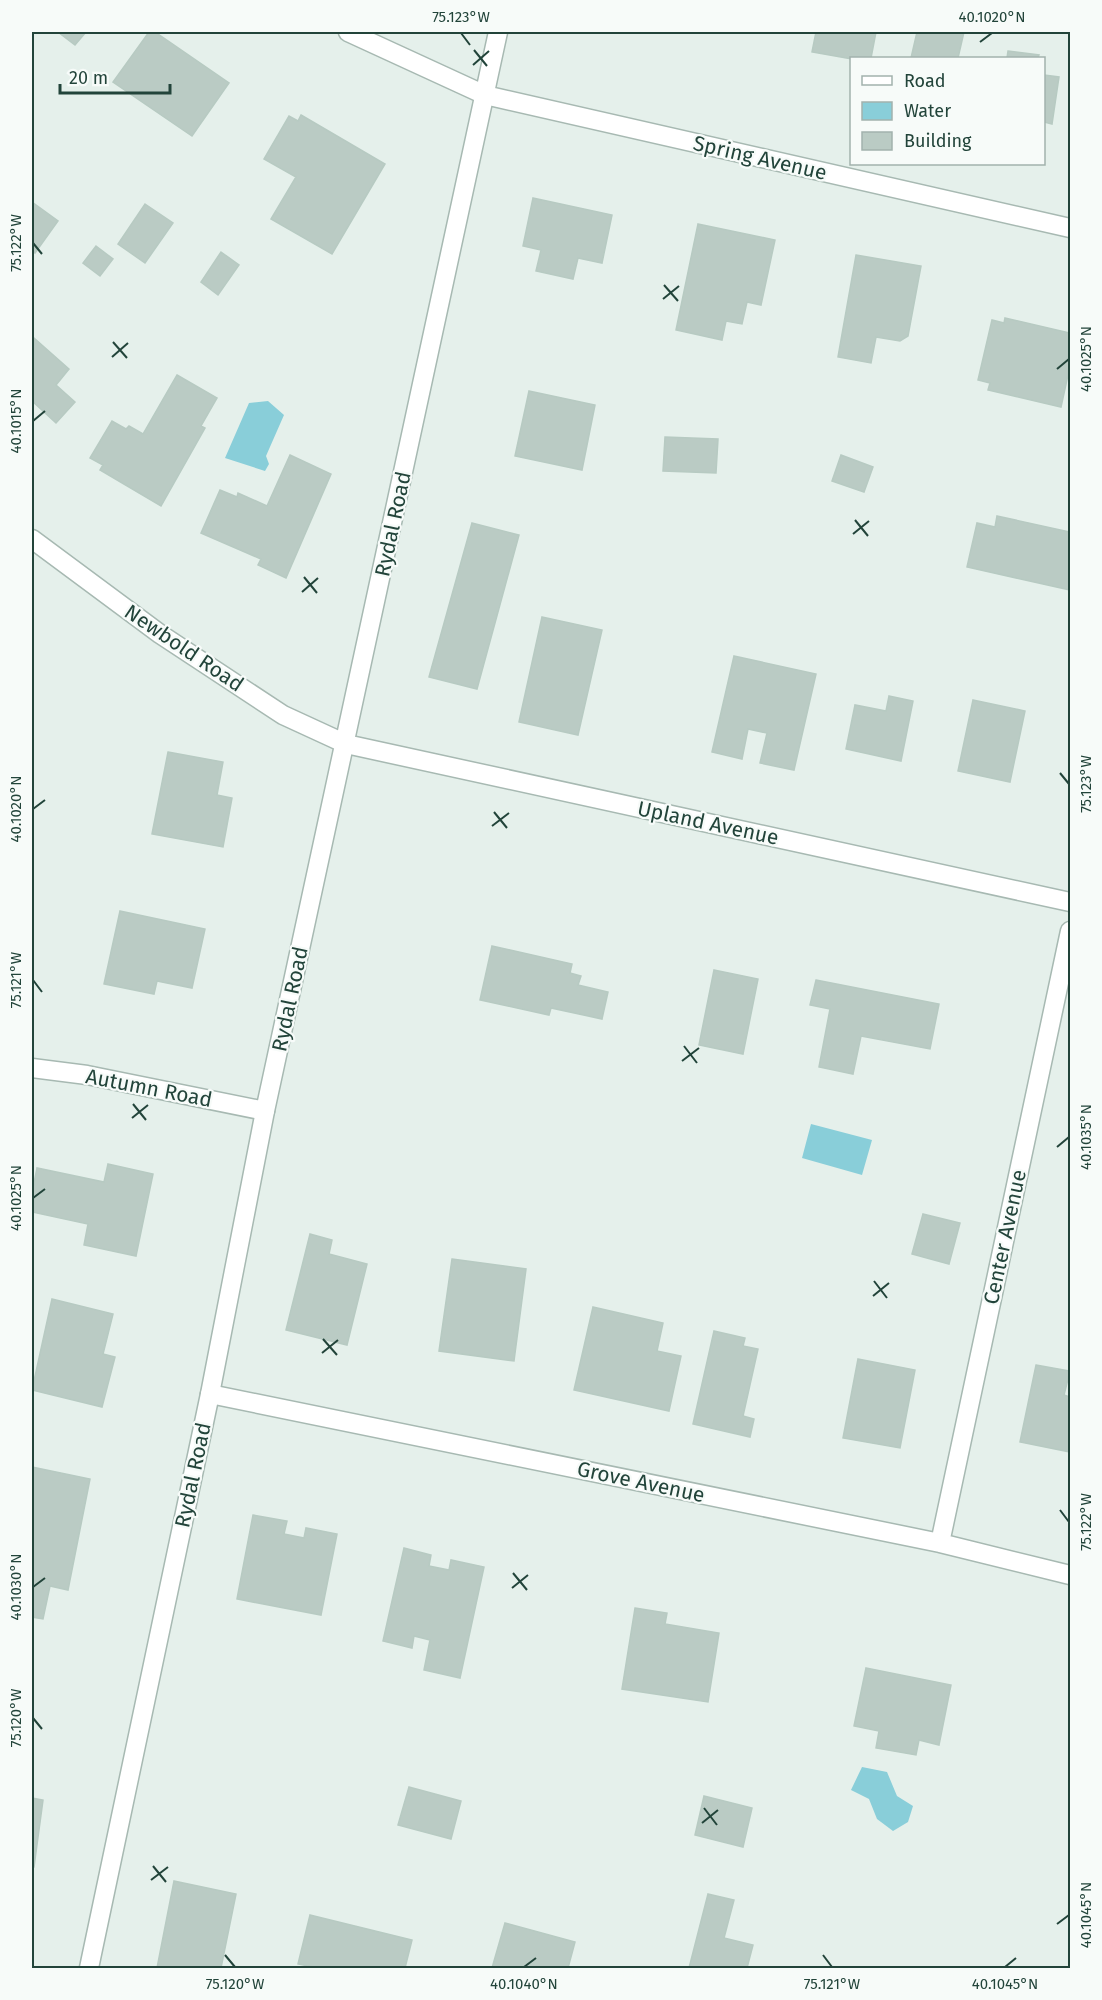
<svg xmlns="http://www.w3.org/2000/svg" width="1102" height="2000" font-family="'Fira Sans',sans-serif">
  <rect width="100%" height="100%" fill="#e5f0eb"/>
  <path fill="#89ced9" d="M268 401 284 415 266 456 269 464 265 471 225 458 249 403Z
    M811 1124 872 1140 862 1175 802 1158Z
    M862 1767 887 1772 897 1796 913 1806 908 1822 893 1831 877 1819 869 1799 851 1790Z"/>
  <path fill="#bacbc4" stroke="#b7cac2" stroke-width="1.5" d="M58 32H86L75 45Z
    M149 32H155L229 83 192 136 113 82Z
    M816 32H876L871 58 852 59 812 52Z
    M917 32H964L958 58H911Z
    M1008 51 1039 55 1038 58H1007Z
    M1044 75 1059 77 1052 124 1044 122Z
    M301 115 385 164 332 254 271 219 296 177 264 159 289 116 298 121Z
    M533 198 612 215 602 263 578 258 573 279 536 271 541 250 523 246Z
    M32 202 58 221 35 253 32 250Z
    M145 204 173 223 145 263 118 244Z
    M698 224 775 240 761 305 747 302 742 324 726 321 722 340 676 330Z
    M96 246 113 259 100 276 83 263Z
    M221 252 239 265 218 295 201 282Z
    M856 255 921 266 908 336 900 341 876 337 871 363 838 357Z
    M1005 318 1070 333V366L1061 407 988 390 990 383 978 380 992 320 1004 323Z
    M34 338 69 369 56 385 75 402 56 423 32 401Z
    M177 375 217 398 201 426 205 428 161 506 100 470 103 465 90 458 112 421 126 429 129 426 143 434Z
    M529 391 595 405 582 470 515 456Z
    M665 437 718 439 716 473 663 471Z
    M290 455 331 474 286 578 258 565 261 559 201 533 220 490 237 497 238 493 267 506Z
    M841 455 873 467 864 492 832 481Z
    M997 516 1070 532V590L967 567 977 523 995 527Z
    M472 523 519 535 477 689 429 677Z
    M542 617 602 630 578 735 519 722Z
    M734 656 816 674 794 770 760 763 767 733 748 729 742 759 712 752Z
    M889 696 913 701 901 761 846 749 855 705 886 711Z
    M973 700 1025 711 1010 782 958 771Z
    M168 752 223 762 217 795 232 798 223 847 152 834Z
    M120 911 205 929 192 988 157 981 154 994 104 984Z
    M492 946 572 964 570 973 581 976 578 985 608 992 602 1019 551 1008 549 1015 480 1000Z
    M714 970 758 979 743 1054 699 1045Z
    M816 980 939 1004 930 1049 861 1036 853 1074 819 1067 830 1009 810 1005Z
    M108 1164 153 1174 136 1256 84 1245 88 1224 32 1212V1193L37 1168 104 1182Z
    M923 1214 960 1223 949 1264 912 1254Z
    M310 1234 332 1240 329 1254 367 1264 347 1345 286 1330Z
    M452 1259 526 1269 514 1361 439 1351Z
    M52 1299 113 1314 103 1354 115 1357 102 1407 32 1390Z
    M593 1307 663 1323 657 1351 681 1356 669 1411 574 1390Z
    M714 1331 745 1338 743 1346 758 1349 743 1416 754 1419 750 1437 693 1424Z
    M858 1359 915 1370 900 1448 843 1438Z
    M1036 1365 1070 1371 1064 1395 1070 1397V1452L1020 1442Z
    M32 1467 90 1479 68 1590 50 1586 43 1619 32 1617Z
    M253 1515 287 1521 284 1534 304 1538 306 1528 337 1534 321 1615 237 1599Z
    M404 1548 431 1555 429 1566 449 1570 451 1560 484 1567 460 1678 424 1670 430 1640 414 1636 412 1648 383 1641Z
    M635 1608 667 1613 665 1624 719 1633 708 1702 622 1689Z
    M866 1668 951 1685 939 1745 919 1740 916 1755 876 1748 879 1731 854 1726Z
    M409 1787 461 1801 451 1839 398 1825Z
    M704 1796 752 1808 743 1847 695 1835Z
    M32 1798 43 1800 34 1867H32Z
    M174 1881 236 1894 221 1968H157Z
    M708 1894 734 1900 724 1938 753 1945 747 1968H689Z
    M310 1915 412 1940 405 1968H318L298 1964Z
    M505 1923 575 1942 568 1968H492Z"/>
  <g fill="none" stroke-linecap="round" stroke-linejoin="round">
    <defs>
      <path id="minor" d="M348 32 485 95 1070 228
        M32 539 160 634 283 715 346 744 1070 902
        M32 1068 87 1075 265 1111
        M210 1394 940 1543 1070 1575
        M940 1543 1070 931"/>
      <path id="tertiary" d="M89 1968 210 1394 265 1111 498 32"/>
    </defs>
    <use href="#minor" stroke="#a7b9b2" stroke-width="21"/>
    <use href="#tertiary" stroke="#a7b9b2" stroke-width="21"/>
    <use href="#minor" stroke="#fff" stroke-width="18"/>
    <use href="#tertiary" stroke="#fff" stroke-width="18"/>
  </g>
  <path fill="none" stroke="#22443a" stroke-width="2" d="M461 33 470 45M980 42 992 33M474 50 487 66M473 65 489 51M33 243 42 254M664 285 678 301M663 299 679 286M113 342 127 358M112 357 128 343M1057 369 1069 359M33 421 45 411M855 520 868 536M853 534 869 521M304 577 317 593M302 592 318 578M1060 773 1069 784M33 809 45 800M494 812 507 828M492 826 509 813M33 980 42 992M684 1046 697 1063M682 1061 699 1048M133 1104 146 1120M132 1118 148 1105M1057 1147 1069 1137M33 1198 45 1189M874 1281 887 1298M873 1296 889 1283M323 1339 337 1355M322 1353 338 1340M1060 1510 1069 1522M513 1573 527 1590M33 1587 45 1578M512 1588 528 1575M33 1718 42 1729M704 1808 717 1825M702 1823 718 1810M153 1866 166 1882M151 1880 168 1867M1057 1924 1069 1915M225 1955 235 1967M823 1955 832 1967M524 1967 536 1958M1005 1967 1016 1958"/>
  <g text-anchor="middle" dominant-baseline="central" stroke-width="4.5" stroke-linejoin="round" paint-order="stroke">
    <g font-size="21" fill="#22443a" stroke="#f7fbf9">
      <text transform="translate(760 158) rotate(13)">Spring Avenue</text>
      <text transform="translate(393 524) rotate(-78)">Rydal Road</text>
      <text transform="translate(184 648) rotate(34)">Newbold Road</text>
      <text transform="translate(708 823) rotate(12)">Upland Avenue</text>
      <text transform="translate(290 999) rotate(-78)">Rydal Road</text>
      <text transform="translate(149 1088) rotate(11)">Autumn Road</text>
      <text transform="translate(1005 1237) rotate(-78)">Center Avenue</text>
      <text transform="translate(193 1475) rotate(-78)">Rydal Road</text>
      <text transform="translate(641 1482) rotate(12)">Grove Avenue</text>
    </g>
  </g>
  <rect width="1102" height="2000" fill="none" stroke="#f7fbf9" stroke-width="66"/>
  <rect x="850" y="57" width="195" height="108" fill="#f7fbf9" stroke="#a2b2ad" stroke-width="1.5"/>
  <rect x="862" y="76" width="30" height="9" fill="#ffffff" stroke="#a2b2ad" stroke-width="1.5"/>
  <text x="904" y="87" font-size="18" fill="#22443a">Road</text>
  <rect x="862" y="102" width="30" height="18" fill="#89ced9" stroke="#a2b2ad" stroke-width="1.5"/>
  <text x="904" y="117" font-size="18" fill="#22443a">Water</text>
  <rect x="862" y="132" width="30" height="18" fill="#bacbc4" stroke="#a2b2ad" stroke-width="1.5"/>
  <text x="904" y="147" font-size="18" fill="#22443a">Building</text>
  <path d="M60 84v9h110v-9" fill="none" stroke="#22443a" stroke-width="3"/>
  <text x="69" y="84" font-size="18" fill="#22443a" stroke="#f7fbf9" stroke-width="4.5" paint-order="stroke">20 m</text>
  <rect x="33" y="33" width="1036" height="1934" fill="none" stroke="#22443a" stroke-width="2"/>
  <g font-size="15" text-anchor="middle" fill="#22443a">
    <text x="461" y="22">75.123°W</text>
    <text x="992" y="22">40.1020°N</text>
    <text transform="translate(16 243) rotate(-90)" y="5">75.122°W</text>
    <text transform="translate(1086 359) rotate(-90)" y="5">40.1025°N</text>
    <text transform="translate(16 421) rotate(-90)" y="5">40.1015°N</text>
    <text transform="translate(1086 784) rotate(-90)" y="5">75.123°W</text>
    <text transform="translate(16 809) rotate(-90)" y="5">40.1020°N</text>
    <text transform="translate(16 980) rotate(-90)" y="5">75.121°W</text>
    <text transform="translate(1086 1137) rotate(-90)" y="5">40.1035°N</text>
    <text transform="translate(16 1198) rotate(-90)" y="5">40.1025°N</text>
    <text transform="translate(1086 1522) rotate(-90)" y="5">75.122°W</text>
    <text transform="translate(16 1587) rotate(-90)" y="5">40.1030°N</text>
    <text transform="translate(16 1718) rotate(-90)" y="5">75.120°W</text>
    <text transform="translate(1086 1915) rotate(-90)" y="5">40.1045°N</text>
    <text x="235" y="1989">75.120°W</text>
    <text x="524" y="1989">40.1040°N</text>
    <text x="832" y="1989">75.121°W</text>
    <text x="1005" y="1989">40.1045°N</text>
  </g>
</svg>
